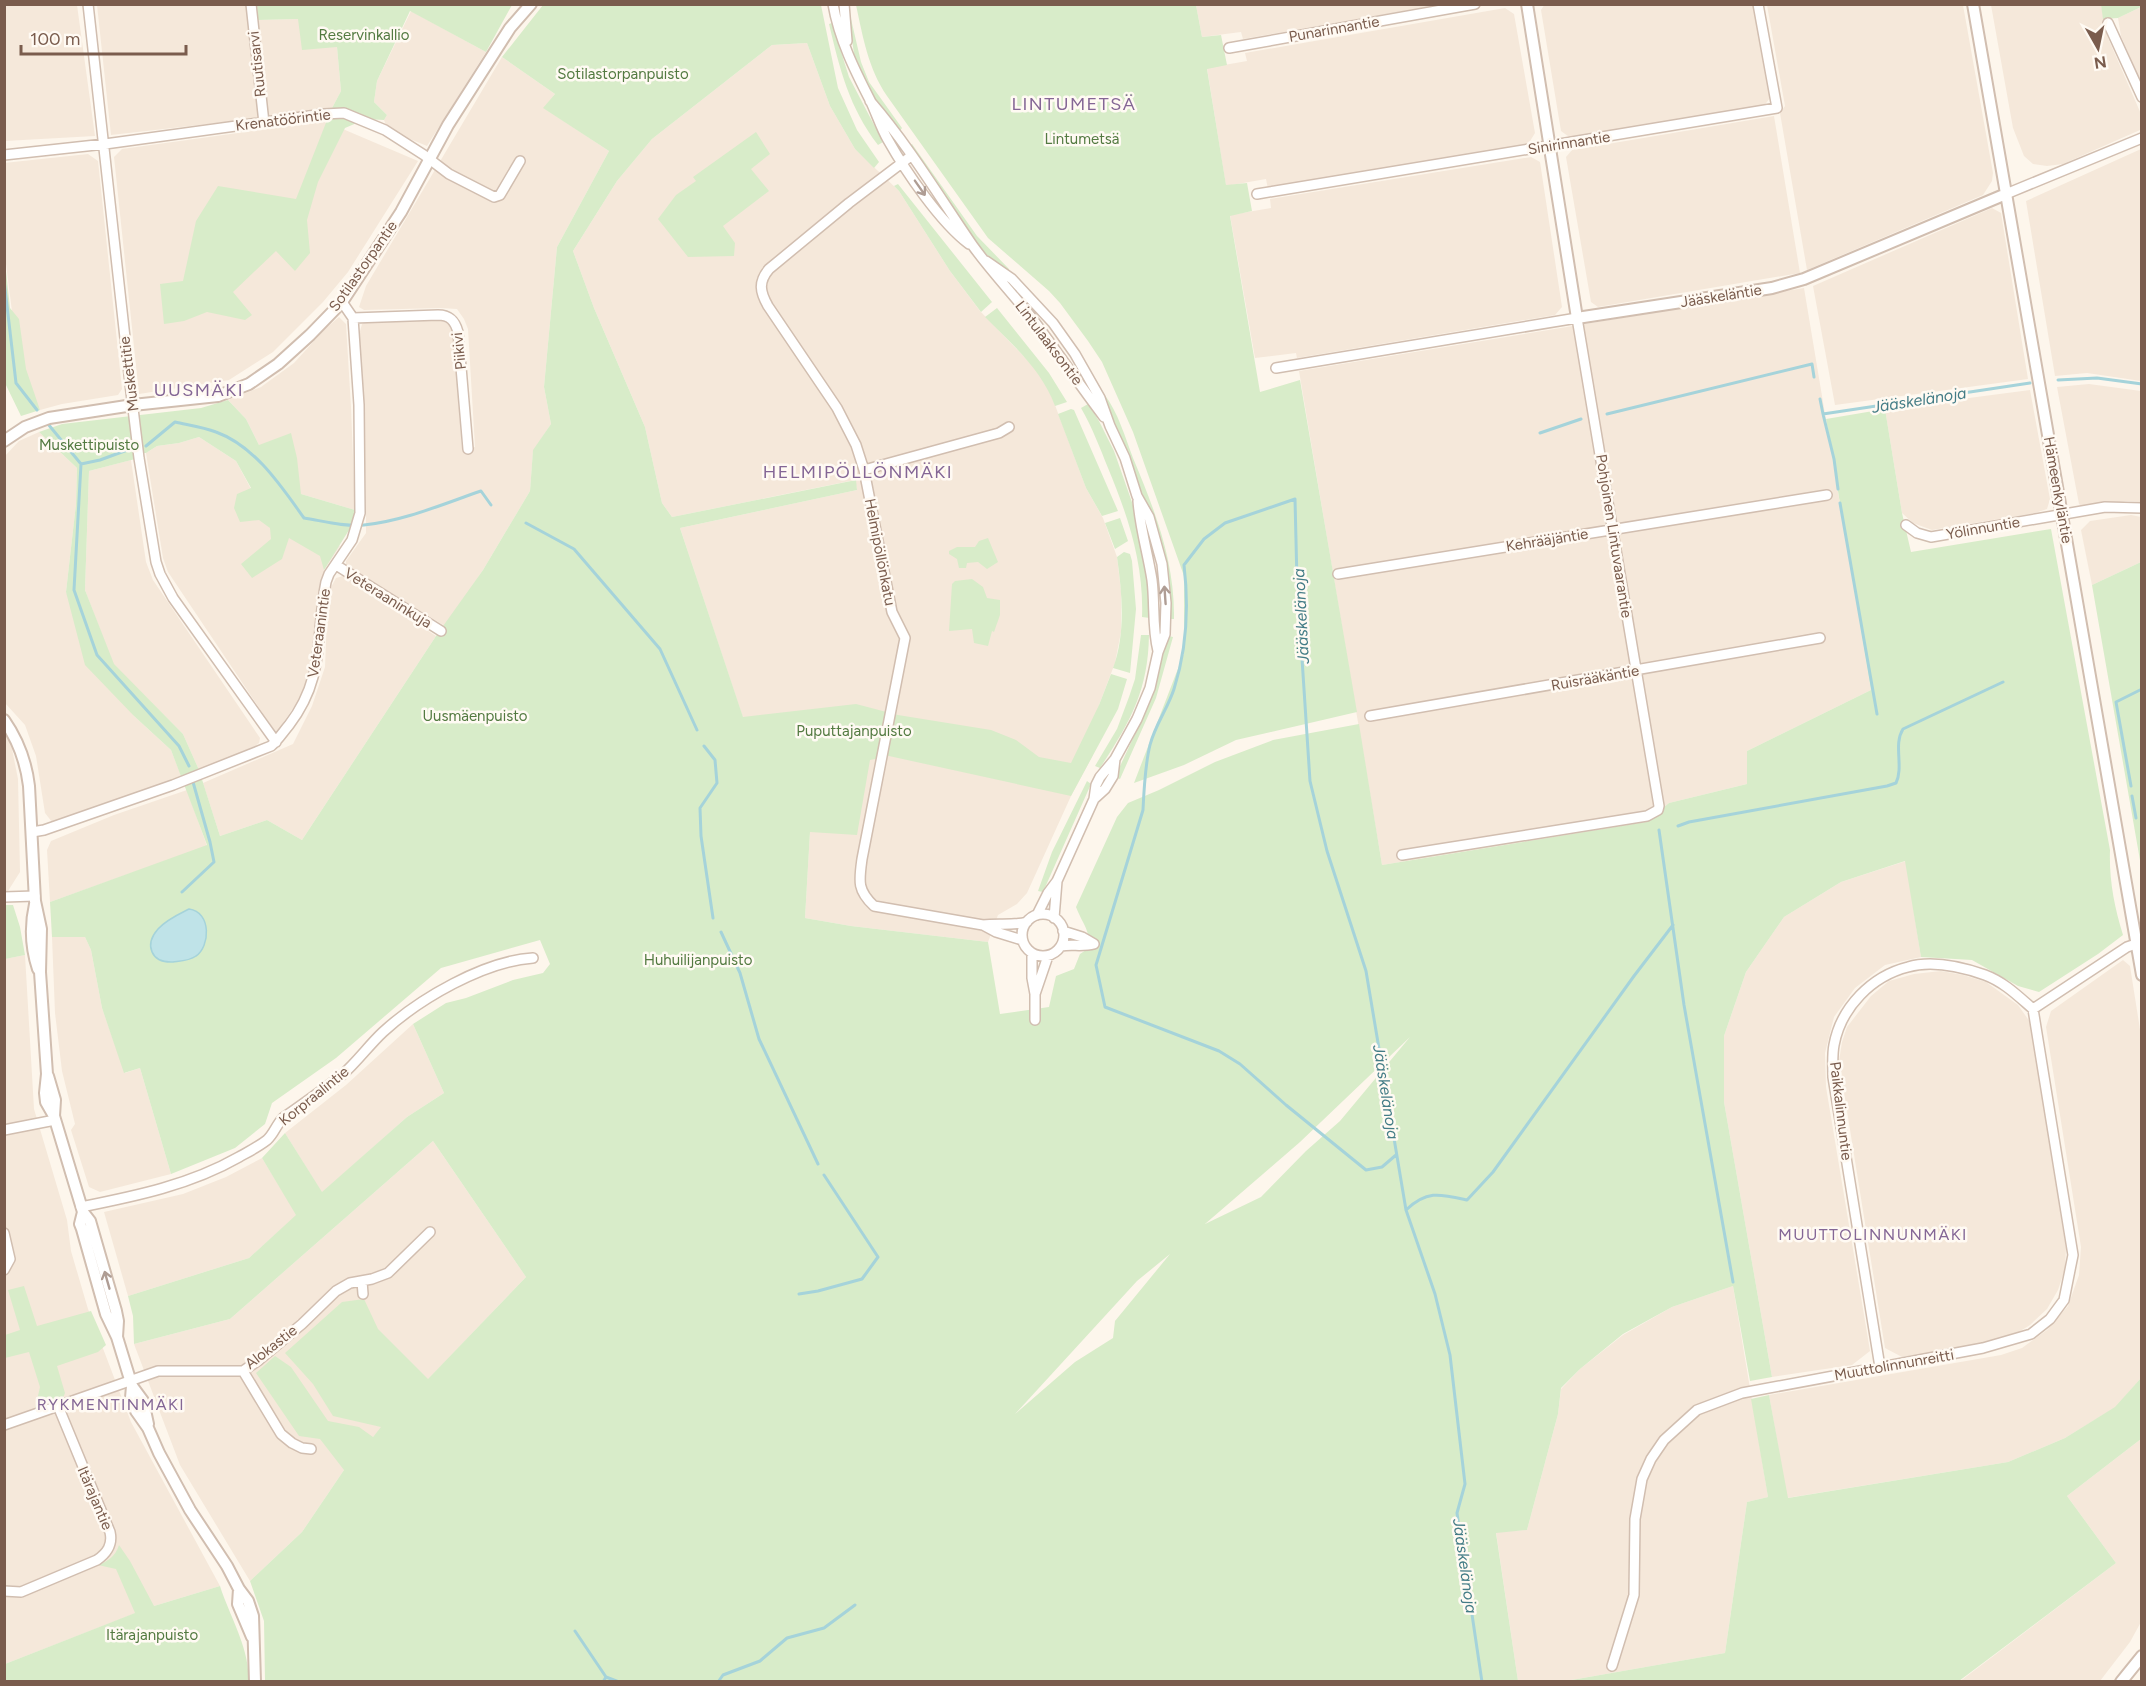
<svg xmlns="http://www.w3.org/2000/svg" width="2146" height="1686" font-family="Figtree,sans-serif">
  <rect width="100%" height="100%" fill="#fdf6ec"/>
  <path fill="#f5e8da" d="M5 4 77 5 95 136 5 141Z
    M1545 4 1754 5 1770 98 1763 107 1572 139 1561 131 1541 10Z
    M97 5H257L258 20 298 19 337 47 341 91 331 110 111 135Z
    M1196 5H1438L1243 39 1241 32 1202 37Z
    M1767 5H1963L1993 173 1992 181 1983 195 1807 270 1780 113 1785 106Z
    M1991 5H2101L2108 38 2141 114 2140 130 2063 164 2047 166 2033 164 2024 156 2013 128Z
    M2141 7V83L2121 36 2118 18Z
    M1505 8 1514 14 1535 133 1527 146 1268 189 1266 179 1226 186 1207 68 1247 61 1245 53Z
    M411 11 486 52 427 146 388 130 384 120 387 115 374 102 377 81Z
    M807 43 830 106 855 149 899 191 950 271 980 311 1035 368 1049 389 1086 488 1103 518 1117 557 1121 591V632L1115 663 1099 705 1093 755 1071 796 1027 893 1017 904 998 915 988 942 851 926 805 918 810 832 743 718 680 528 857 490 855 480 672 517 662 503 645 427 594 308 573 251 617 181 652 139 772 45Z
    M502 57 555 94 544 108 609 151 557 247 544 387 551 424 533 451 530 491 483 570 445 626 346 566V561L366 533V489L359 335 362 324 367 321 435 319 448 323 453 332 462 448 466 449 475 447 468 329 464 319 457 309 440 308 364 310 359 307 366 286Z
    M1774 116 1800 273 1598 307 1591 302 1566 157 1572 150Z
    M324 121 418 161 348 272 323 302 273 352 229 380 139 394 114 157 122 149Z
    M2141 149V381L2087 373 2055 376 2026 201Z
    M88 154 98 161 122 389 118 395 62 404 40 410 21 383 5 256 4 163Z
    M1531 157 1540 162 1562 307 1555 315 1297 358 1296 353 1255 358 1230 215 1271 208 1270 199Z
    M1992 208 2001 213 2028 379 1835 405 1813 286Z
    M1804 288 1871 690 1747 751V784L1669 803 1646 822 1382 865 1299 371Z
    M339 317 346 324 351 407 355 510 301 494 259 445 246 419 228 400 261 387 294 363 324 330Z
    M2089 384 2141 391V502L2127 501 2083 507 2079 504 2057 387Z
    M2030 390 2050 499 2047 509 2035 513 1932 530 1913 523 1902 513 1885 409Z
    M39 432 77 468 76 504 66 592 134 716 171 750 182 778 52 822 45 813 36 756 25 725 5 703 4 457 19 441Z
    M199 437 236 461 251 489 340 546 324 570 315 645 303 694 276 733 168 572 163 558 146 453 157 446 179 443Z
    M131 460 146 562 153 580 260 738 259 743 255 746 199 770 183 734 113 664 85 590 89 471Z
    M2131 515 2141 517V562L2092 585 2081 530 2090 521Z
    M343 576 436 636 302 840 267 820 220 836 203 783 293 744 312 706 325 667 328 593 336 578Z
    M4 734 10 739 18 779 20 872 8 891H5Z
    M187 790 207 846 50 902 47 850 51 841 114 815Z
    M1906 861 1921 957 1885 965 1855 988 1834 1017 1825 1053 1826 1087 1870 1351 1852 1365 1772 1377 1724 1102V1036L1746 972 1784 917 1841 882Z
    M52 937H85L91 950 102 1008 125 1073 140 1068 171 1174 100 1192 89 1187 71 1130 75 1124 62 1071 55 1013Z
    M25 955 34 1109 67 1220 71 1251 88 1309 131 1422 220 1586 154 1606 5 1664 4 959Z
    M2123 960 2130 966 2142 1042 2141 1378 2116 1407 2065 1438 2008 1462 1787 1498 1769 1395 2001 1355 2022 1348 2047 1330 2068 1306 2079 1275 2081 1247 2046 1027 2051 1011Z
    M1941 971 1963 975 1986 982 2018 1005 2030 1022 2066 1248 2065 1269 2058 1290 2047 1309 2030 1325 2014 1335 1989 1343 1902 1357 1885 1348 1839 1061 1842 1042 1847 1027 1871 996 1889 981 1914 974Z
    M413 1024 444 1093 407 1117 322 1193 285 1133 346 1085Z
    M433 1141 526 1277 373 1437 344 1470 302 1532 250 1581 180 1465 134 1344 230 1319Z
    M262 1158 297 1215 249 1258 128 1296 104 1212 183 1194 226 1177Z
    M1733 1286 1768 1497 1747 1502 1725 1653 1566 1681H1518L1496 1532 1527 1530 1558 1414 1561 1389 1580 1369 1623 1335 1672 1307Z
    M2141 1439V1622L2130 1642 2100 1681 1959 1682 2116 1563 2067 1496Z"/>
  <path fill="#d8ecc9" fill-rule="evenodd" d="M257 5H512L486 52 410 11 377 81 374 102 387 115 384 120 366 119 345 128 318 182 307 220 310 253 295 271 276 251 233 292 252 315 245 320 207 312 184 321 164 324 160 284 183 281 196 221 218 186 296 199 331 110 341 91 337 47 302 50 298 19 258 20Z
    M543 5H821L838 88 857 130 879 162 874 168 855 149 830 106 807 43 772 45 652 139 617 181 573 251 594 308 645 427 662 503 672 517 856 480 857 490 680 528 743 717 856 704 898 715 991 730 1016 740 1039 757 1071 763 1099 705 1111 674 1127 679 1118 709 1071 796 889 756 870 760 857 835 810 832 805 918 851 926 988 942 1000 1014 1049 1007 1056 976 1074 969 1080 954 1089 948C1090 929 1083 925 1076 907L1117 817 1128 803 1159 790 1215 762 1273 740 1359 724 1382 865 1646 822 1669 803 1747 784V751L1871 690 1826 419 1885 409 1902 513 1911 552 2051 529 2110 850C2109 879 2114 906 2123 935L2098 954 2039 992 2018 986 1972 960 1921 957 1905 861 1841 882 1784 917 1746 972 1724 1036V1102L1772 1377 1750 1381 1733 1286 1672 1307 1623 1334 1580 1369 1561 1388 1558 1414 1527 1530 1496 1533 1518 1681H265L264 1621 250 1581 302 1532 344 1470 320 1439 299 1436 256 1373 275 1356 291 1367 328 1421 359 1427 373 1437 381 1427 333 1416 313 1384 285 1353 342 1302 364 1299 378 1329 428 1379 526 1277 433 1141 230 1319 134 1344 133 1316 128 1296 249 1258 296 1215 262 1158 285 1133 322 1192 407 1117 444 1093 413 1024 446 1003 466 998 513 980 543 973 550 964 540 940 441 968 336 1058 272 1103 265 1124 235 1148 171 1174 140 1068 124 1073 102 1008 91 950 85 937H52L50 902 207 845 171 750 134 716 85 665 66 592 76 504 77 468 39 432 62 424 201 408 228 400 246 419 259 445 291 433 297 458 301 494 355 510 354 522 324 570 320 556 289 538 282 559 252 578 241 564 271 539 270 528 259 520 240 522 234 508 237 494 251 488 236 461 199 437 179 443 157 446 146 453H139V458L89 471 85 590 114 664 183 734 199 770 220 836 267 820 302 840 436 636 483 570 530 491 533 450 551 424 544 387 557 247 609 151 543 108 555 94 502 57ZM1410 1037 1340 1121 1306 1151 1261 1197 1205 1224 1300 1142ZM1170 1254 1115 1321 1113 1338 1075 1362 1015 1414 1137 1281Z
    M856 5H1196L1202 37 1221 35 1227 65 1207 69 1226 185 1247 183 1252 211 1230 216 1260 392 1300 380 1357 712 1236 740 1184 765 1134 783 1184 653V576L1133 432 1102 362 1088 341 1060 303 1049 291 988 238 887 96C868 68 863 37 856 5Z
    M2101 5H2141V7L2118 18 2103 19Z
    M851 19 861 62 869 82 902 128 899 132 871 95 855 60 849 20Z
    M832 23 849 77 883 142 878 145C849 107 840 70 829 24Z
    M756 132 770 154 751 169 769 191 723 226 735 243 734 256 688 257 658 219 676 195 696 181 693 177Z
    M912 144 977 236 1009 269 1007 272 978 247 909 146Z
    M898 184 992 302 981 312 950 271 899 191 894 186Z
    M5 262 10 308 19 319 26 369 40 410 21 416 5 383Z
    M997 308 1049 373 1067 402 1055 406C1042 370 1012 344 985 317Z
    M1104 394C1118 412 1125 437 1133 458 1155 511 1175 561 1174 619H1169L1154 522 1101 396Z
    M1088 404 1099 421 1114 451 1134 508 1148 581 1150 618 1142 617C1144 564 1128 516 1108 468 1100 448 1092 427 1081 408Z
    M1071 409 1074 410 1118 511 1102 516 1086 488 1058 414Z
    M1120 518 1128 541 1115 549 1105 523Z
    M988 538 998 562 987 569 978 562 967 563 966 568H959L957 559 949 554V551L957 547H975L979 541Z
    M1124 552 1130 554 1132 561 1136 609 1130 673 1113 668C1126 633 1122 593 1117 557Z
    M2141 562V866L2092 585Z
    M972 579 983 587 987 598 1000 600V615L994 632 992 631 988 646 974 643 972 629 949 631 952 584 955 581Z
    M1141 635H1149C1148 692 1130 722 1100 768L1095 766 1117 729 1129 697 1135 679Z
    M1168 636 1173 637 1156 698 1120 779 1115 777 1148 706Z
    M1087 781 1091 784 1043 892 1038 891 1052 852Z
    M4 905H13L20 927 25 955 5 959Z
    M24 1286 37 1326 91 1311 106 1345 98 1352 57 1366 65 1393 62 1400 35 1409 40 1387 29 1352 5 1358V1335L20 1330 8 1290Z
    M2141 1378V1439L2067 1496 2116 1563 1959 1681H1566L1725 1653 1747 1502 1768 1497 1751 1399 1769 1395 1788 1498 2008 1462 2065 1438 2115 1407Z
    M119 1545 130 1561 154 1606 220 1586C229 1615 251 1651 248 1681H5V1664L135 1613 116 1569 98 1565C108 1561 115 1557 119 1545Z"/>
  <path fill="#bfe3e8" stroke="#a5d3da" stroke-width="1.5" d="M189 909C212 912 210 947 196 956 189 961 181 961 173 962 151 963 144 945 158 929 166 920 179 914 189 909Z"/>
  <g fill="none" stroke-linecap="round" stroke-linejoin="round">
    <path stroke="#a5d3da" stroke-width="3" d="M4 280 16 383 37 410
      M2058 380 2097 378 2142 384
      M1820 399 1823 414 2030 383
      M1607 414 1812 364 1814 377
      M1823 414 1834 459 1838 489
      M48 424 81 464 100 460 130 449
      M1540 433 1581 419
      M146 446 175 422C188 425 203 427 216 432 255 446 281 486 304 518 323 521 344 527 364 525 404 521 443 504 481 491L491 505
      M81 464 74 590 97 655 179 746 189 766
      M1840 503 1877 714
      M526 523 574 549 660 649 697 730
      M704 746 715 760 717 783 700 808 701 836 713 918
      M2131 786 2116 702 2142 689
      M2132 796 2136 818
      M1678 826 1689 822 1887 786 1896 783C1904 766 1893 745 1903 729L2003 682
      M1659 830 1684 1005 1733 1282
      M182 892 214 862 210 842 193 782
      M721 932 740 973 759 1039 818 1164
      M1396 1155 1382 1167 1366 1170 1286 1105 1240 1064 1219 1051 1105 1007 1096 965 1143 810C1144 788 1145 765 1150 745 1155 725 1168 708 1174 689 1187 648 1189 607 1184 565L1204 539 1225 523 1295 499 1297 582 1310 781 1327 851 1366 971 1406 1210 1435 1294 1450 1355 1465 1484 1457 1513 1482 1682
      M1406 1210C1427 1190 1440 1194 1467 1200L1493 1172 1634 976 1673 925
      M799 1294 818 1291 862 1279 878 1257 824 1175
      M575 1631 606 1677
      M603 1682 606 1677 619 1682
      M718 1682 723 1675 760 1661 787 1638 824 1628 855 1605"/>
    <defs>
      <path id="minor" d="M88 4 131 392 139 458 156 562 160 574 173 598 276 742
        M251 4 264 123
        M833 4C839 39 855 71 871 102 877 115 881 128 888 140 906 172 940 222 969 244
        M844 4 847 41
        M2108 23 2142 97
        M1229 48 1475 4
        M870 101C909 146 940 198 973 246 991 271 1012 293 1031 317 1056 350 1079 384 1104 417
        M4 155 105 144 324 114 344 113 385 130 424 155 449 174 494 197 500 195 520 161
        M911 156 849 203 769 269C758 282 760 292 768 306L837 408 856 445 864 470 892 612 905 638 862 859C859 881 857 890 874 906L983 925 996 932 1022 940
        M1257 194 1777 108 1758 4
        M2006 194 2142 138
        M986 261 1012 279 1053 323 1075 354 1100 398 1110 426 1125 458 1137 496 1149 517 1162 564 1166 603 1165 634 1158 652 1150 688 1137 719 1115 759 1100 777 1096 785 1094 799
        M353 318 438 315C450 315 455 321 458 332L468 449
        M1276 368 1577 318 1659 806 1658 810 1647 816 1402 855
        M864 470 999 433 1009 427
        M1138 501C1140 528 1148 554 1152 580 1155 604 1152 627 1158 651
        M1906 525 1917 533 1931 537 2105 507 2142 508
        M336 565 441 631
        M1338 574 1827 495
        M1370 716 1820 638
        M32 832 44 830 173 785 271 746C278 740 283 732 289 725 326 677 315 636 326 582L329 574 352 540 360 513 359 405 353 318 342 302
        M4 897 35 896
        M1022 935a21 21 0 1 1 42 0a21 21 0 1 1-42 0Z
        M1037 915 1048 893 1057 881 1094 799 1105 789 1113 776 1115 759
        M1054 918 1057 881
        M983 925C998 923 1012 926 1027 922
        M1063 931 1082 937 1094 944
        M1061 946C1072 944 1082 947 1094 944
        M1032 954V978L1035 994V1020
        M1035 994 1048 956
        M4 1130 55 1120
        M81 1207C136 1196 190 1185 239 1157 248 1152 258 1147 267 1140 274 1134 276 1125 283 1118 303 1104 323 1090 342 1075 357 1062 369 1045 383 1032 419 999 484 961 533 958
        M4 1233 10 1259 4 1270
        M362 1281 363 1294
        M1880 1367 1833 1077C1833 1067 1832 1055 1834 1045 1841 1007 1872 976 1908 967 1932 960 1962 967 1985 975 2004 982 2018 996 2033 1009L2127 947 2142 942
        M243 1371 281 1434 292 1443 302 1448 311 1449
        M4 1425 158 1371H243L259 1360 302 1324 336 1291 350 1283 372 1279 388 1273 430 1232
        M4 1591 21 1592 97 1560C107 1553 113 1545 110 1532L58 1406
        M1612 1666 1634 1595 1635 1519 1642 1479 1651 1459 1664 1440 1697 1410 1742 1393 1983 1348 2031 1334 2050 1319 2064 1300 2073 1255 2033 1009"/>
      <path id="tertiary" d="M1527 4 1577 318 1772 288 1804 279 2006 194
        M1973 4 2142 975
        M4 441 25 427 49 418 133 405 218 396 249 384 278 364 310 335 342 302 401 212 448 125 510 28 531 4
        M4 720C18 740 26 761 29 786L35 901 41 929 40 972 47 1074 45 1093 46 1102 54 1116 83 1212 90 1221 116 1311 118 1321 117 1337
        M35 904C30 926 31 948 38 969
        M48 1076 55 1100 54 1116
        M83 1212 80 1224 82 1229 106 1314 117 1337 132 1386 131 1398 136 1411 148 1428 159 1453 190 1510 227 1566 239 1589 248 1601 253 1616 255 1682
        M132 1386 143 1401 148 1424
        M239 1589 238 1604 252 1637
        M2121 1682 2142 1656"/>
    </defs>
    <use href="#minor" stroke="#d1beb0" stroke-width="12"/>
    <use href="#tertiary" stroke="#d1beb0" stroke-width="14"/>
    <use href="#minor" stroke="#fff" stroke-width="9"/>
    <use href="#tertiary" stroke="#fff" stroke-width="10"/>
  </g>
  <defs><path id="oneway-shaft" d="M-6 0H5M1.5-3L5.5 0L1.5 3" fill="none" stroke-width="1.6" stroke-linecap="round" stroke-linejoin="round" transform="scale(1.5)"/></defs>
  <g stroke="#af9d94">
    <use href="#oneway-shaft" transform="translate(920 188) rotate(55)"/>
    <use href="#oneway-shaft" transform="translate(1165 595) rotate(-94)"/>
    <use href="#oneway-shaft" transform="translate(107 1280) rotate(-106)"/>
  </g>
  <g text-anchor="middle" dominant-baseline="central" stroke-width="5" stroke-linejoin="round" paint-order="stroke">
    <g font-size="15" fill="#7a5c4d" stroke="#fffaf3">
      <text transform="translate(1334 29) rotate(-10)">Punarinnantie</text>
      <text transform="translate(257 64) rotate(-96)">Ruutisarvi</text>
      <text transform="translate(283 120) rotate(-7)">Krenatöörintie</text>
      <text transform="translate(1569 143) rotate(-9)">Sinirinnantie</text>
      <text transform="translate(363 266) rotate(-55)">Sotilastorpantie</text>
      <text transform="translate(1721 296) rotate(-9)">Jääskeläntie</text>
      <text transform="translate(1049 343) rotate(53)">Lintulaaksontie</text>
      <text transform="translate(459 351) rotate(-96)">Piikivi</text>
      <text transform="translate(129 374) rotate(-97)">Muskettitie</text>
      <text transform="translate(2058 490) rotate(80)">Hämeenkyläntie</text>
      <text transform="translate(1983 528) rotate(-10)">Yölinnuntie</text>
      <text transform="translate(1614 536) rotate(81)">Pohjoinen Lintuvaarantie</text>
      <text transform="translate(1547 540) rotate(-9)">Kehrääjäntie</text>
      <text transform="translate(880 552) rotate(79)">Helmipöllönkatu</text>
      <text transform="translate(388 598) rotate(32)">Veteraaninkuja</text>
      <text transform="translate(319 633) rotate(-82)">Veteraanintie</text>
      <text transform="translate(1595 678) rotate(-10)">Ruisrääkäntie</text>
      <text transform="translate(314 1096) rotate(-39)">Korpraalintie</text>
      <text transform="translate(1841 1111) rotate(83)">Paikkalinnuntie</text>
      <text transform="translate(271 1347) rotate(-38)">Alokastie</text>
      <text transform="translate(1894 1365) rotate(-10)">Muuttolinnunreitti</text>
      <text transform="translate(95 1498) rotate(67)">Itärajantie</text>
    </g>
    <g font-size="15" fill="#537a41" stroke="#fffaf3">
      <text x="364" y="35">Reservinkallio</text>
      <text x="623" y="74">Sotilastorpanpuisto</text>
      <text x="1082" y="139">Lintumetsä</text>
      <text x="89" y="445">Muskettipuisto</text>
      <text x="475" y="716">Uusmäenpuisto</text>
      <text x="854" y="731">Puputtajanpuisto</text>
      <text x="698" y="960">Huhuilijanpuisto</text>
      <text x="152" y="1635">Itärajanpuisto</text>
    </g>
    <g font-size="16" font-style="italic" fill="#437c86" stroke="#fffaf3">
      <text transform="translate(1919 400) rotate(-9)">Jääskelänoja</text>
      <text transform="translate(1301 616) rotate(-93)">Jääskelänoja</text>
      <text transform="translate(1386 1092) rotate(81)">Jääskelänoja</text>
      <text transform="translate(1465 1566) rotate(82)">Jääskelänoja</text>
    </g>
    <g font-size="16" letter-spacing="1.5" fill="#846695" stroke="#fffaf3">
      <text x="1873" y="1234">MUUTTOLINNUNMÄKI</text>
      <text x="111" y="1404">RYKMENTINMÄKI</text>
    </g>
    <g font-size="18" letter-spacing="1.5" fill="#846695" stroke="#fffaf3">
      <text x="1074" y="104">LINTUMETSÄ</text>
      <text x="199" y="390">UUSMÄKI</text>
      <text x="858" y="472">HELMIPÖLLÖNMÄKI</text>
    </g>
  </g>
  <rect width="2146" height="1686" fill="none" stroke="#7a5c4d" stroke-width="12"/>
  <g transform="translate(2098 48) rotate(171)" stroke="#fffaf3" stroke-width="4.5" paint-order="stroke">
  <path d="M0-4.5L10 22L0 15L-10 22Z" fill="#7a5c4d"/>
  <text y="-9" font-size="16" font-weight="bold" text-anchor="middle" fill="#7a5c4d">N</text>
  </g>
  <path d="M21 45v9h165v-9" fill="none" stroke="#7a5c4d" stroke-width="3"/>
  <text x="30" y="45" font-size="18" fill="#7a5c4d" stroke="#fffaf3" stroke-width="4.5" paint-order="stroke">100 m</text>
</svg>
